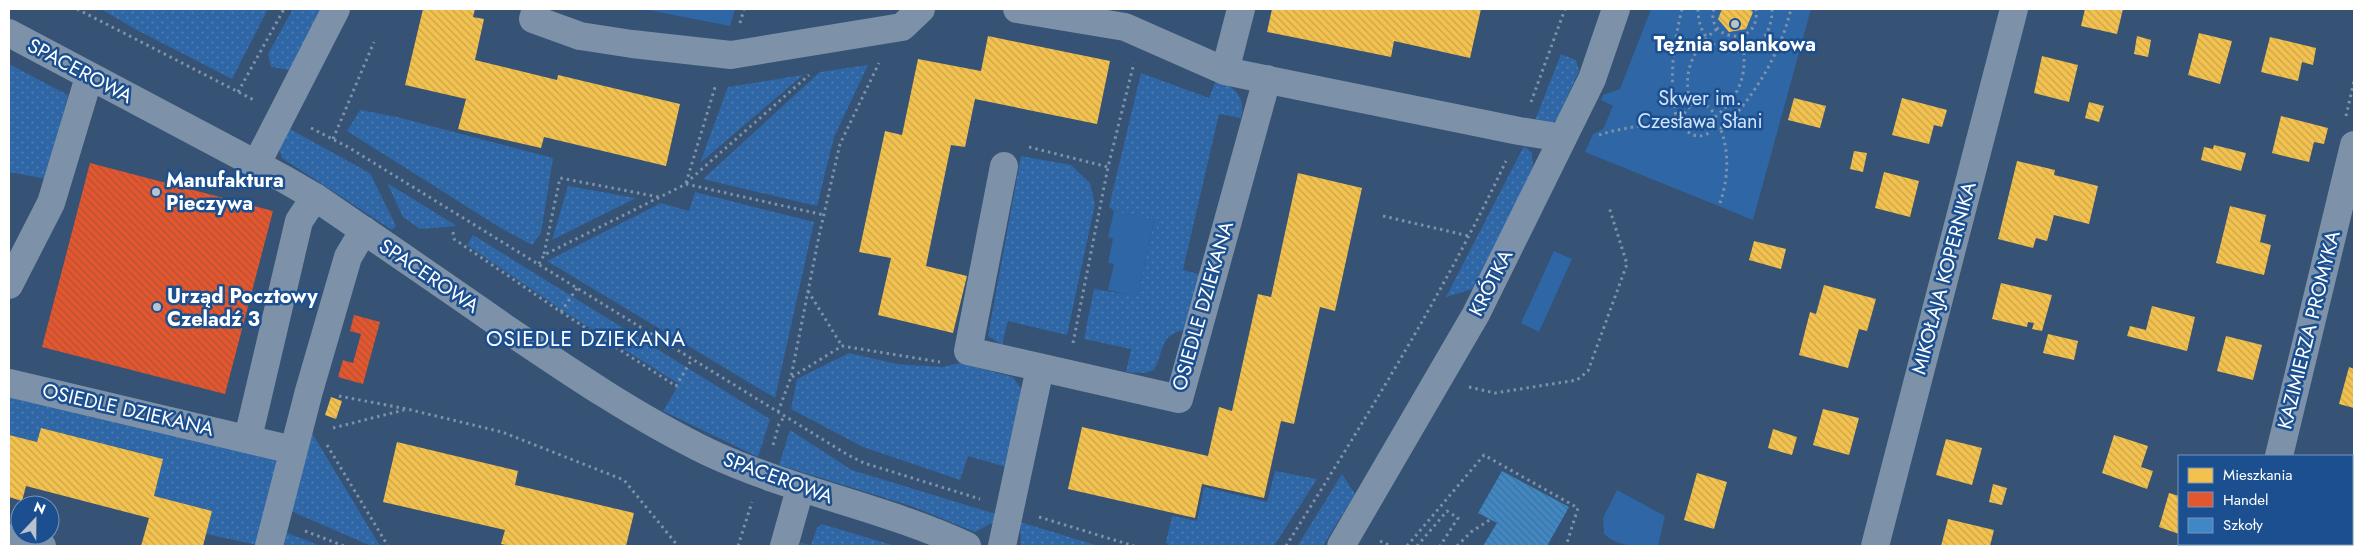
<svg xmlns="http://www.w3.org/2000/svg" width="2363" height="555" font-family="Jost,sans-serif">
  <defs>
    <pattern id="grass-dots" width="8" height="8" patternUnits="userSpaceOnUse" patternTransform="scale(1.25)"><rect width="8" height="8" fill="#2f66a5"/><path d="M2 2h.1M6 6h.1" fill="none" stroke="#4e7db2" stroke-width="1.8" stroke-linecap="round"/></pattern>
    <pattern id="homes-back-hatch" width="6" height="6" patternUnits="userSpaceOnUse" patternTransform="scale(1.25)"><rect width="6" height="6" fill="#f2c14e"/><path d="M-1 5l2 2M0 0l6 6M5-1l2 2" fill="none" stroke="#c8a44e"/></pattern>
    <pattern id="shops-back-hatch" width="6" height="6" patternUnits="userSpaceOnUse" patternTransform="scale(1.25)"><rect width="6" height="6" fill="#e4572e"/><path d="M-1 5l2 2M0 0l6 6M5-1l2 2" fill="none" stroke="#af5338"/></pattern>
    <pattern id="schools-back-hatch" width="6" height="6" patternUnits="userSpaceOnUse" patternTransform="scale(1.25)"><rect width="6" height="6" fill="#3f88c5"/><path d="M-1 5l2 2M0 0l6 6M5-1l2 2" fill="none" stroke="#447095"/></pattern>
  </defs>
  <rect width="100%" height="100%" fill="#365274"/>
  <path fill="url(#grass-dots)" d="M101 9H268L232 79 135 29Z
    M293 9H330L295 71 271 67 268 54Z
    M1561 54 1576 60 1579 71 1557 119 1552 123H1534Z
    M9 64 68 95 47 179 9 172Z
    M868 65 834 137 817 206 703 179 820 72Z
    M1141 73 1209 98 1217 78C1235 89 1246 96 1241 118L1219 114 1183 270 1206 276 1189 329C1158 334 1166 348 1154 370L1145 373 1126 372 1131 349 1084 339 1094 289 1137 296 1154 221 1114 211 1109 207Z
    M803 75 700 163 728 87Z
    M360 110 397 117 553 158 541 233 532 245 499 227 347 131Z
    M286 127 370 173 396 226 392 230 282 158 278 145Z
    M1524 146 1532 153 1533 171 1476 288 1446 297Z
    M1021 156 1071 165 1090 183 1095 204 1067 335 1008 321 1002 345 988 336Z
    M387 183 457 226 420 229 403 217Z
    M568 186 636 198 552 240Z
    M695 192 814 222 775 398 547 261 661 203 689 211Z
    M473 235 770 419 758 457 663 411 679 384 565 312 467 245Z
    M849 353 897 364 942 367 959 363 1013 377 1022 390 1006 467 968 456 960 480 863 447 791 409 797 379Z
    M9 394 274 455 279 466 262 546 206 534 212 511 154 496 163 459 41 428 37 442 9 435Z
    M790 430 852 470 999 515 998 520 975 532 911 506 779 465Z
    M312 433 380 546H371L291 511Z
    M1275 471 1317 479 1274 546H1168L1166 542 1172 516 1197 521 1204 487 1267 502Z
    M1342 474 1355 494 1323 546 1298 545Z
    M1020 522 1099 546H1021Z
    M822 524 895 546H800L801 543 811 545 817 528Z
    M287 533 321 546H284Z"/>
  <path fill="#2f66a5" d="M643 9H735L730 26Z
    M1651 9H1811L1753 220 1585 152 1593 134 1603 129 1613 106 1601 100 1603 95 1620 89Z
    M1114 211 1154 220 1137 297 1108 290 1114 264 1108 263 1113 239 1108 237Z
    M1554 251 1572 259 1539 332 1521 323Z
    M1617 490 1665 516 1658 546C1637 546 1620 548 1604 534L1603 518Z"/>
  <path fill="url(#homes-back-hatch)" d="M423 9H475L473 17 484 19 475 60 557 80 558 75 680 104 666 166 544 137 541 148 458 129 466 99 405 85Z
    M1272 9H1481L1470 58 1394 41 1391 57 1267 32Z
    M1722 9H1750L1753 12 1746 29 1729 32 1718 19Z
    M2085 9H2123L2117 34 2081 26Z
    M2199 33 2232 41 2220 84 2188 75Z
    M988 36 1110 61 1097 124 975 99 965 147 951 145 926 266 967 276 953 333 878 315 891 258 859 252 885 131 902 135 918 59 981 71Z
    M2137 36 2151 40 2148 57 2134 54Z
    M2270 37 2316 48 2313 65 2302 62 2298 81 2261 72Z
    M2042 56 2078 65 2069 102 2034 93Z
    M1794 98 1826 106 1820 128 1788 120Z
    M1902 98 1947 110 1942 127 1934 125 1929 144 1892 135Z
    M2089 102 2104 106 2099 122 2085 118Z
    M2281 116 2328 128 2324 144 2314 142 2309 162 2272 153Z
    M2214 145 2246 153 2241 171 2201 160 2204 147 2213 149Z
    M1854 151 1867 153 1863 172 1850 169Z
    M2017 161 2055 170 2054 175 2098 186 2089 224 2054 215 2047 241 2036 238 2033 248 1998 239Z
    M1884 172 1919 181 1910 217 1875 208Z
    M1298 173 1362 188 1335 311 1320 307 1294 424 1281 421 1264 498 1202 484 1195 518 1068 489 1082 427 1208 456 1219 407 1232 411 1258 294 1271 297Z
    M2230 206 2266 215 2260 242 2271 245 2264 275 2216 263Z
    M1754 241 1786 249 1781 269 1749 260Z
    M2001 283 2052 295 2042 331 2032 329 2034 323 2028 322 2027 327 1992 319Z
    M1824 285 1876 299 1867 331 1859 329 1848 368 1799 355 1810 312 1816 314Z
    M2152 306 2195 317 2187 351 2127 336 2130 326 2146 330Z
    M2048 334 2078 341 2074 360 2043 353Z
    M2226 336 2262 345 2253 380 2217 371Z
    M2349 367 2354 369V408L2339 404Z
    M331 397 342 401 336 419 325 415Z
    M1823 409 1859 418 1849 455 1813 445Z
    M41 428 163 459 154 496 212 511 203 546H141L149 518 26 486 22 501 9 497V435L37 442Z
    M1773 429 1797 437 1792 455 1768 448Z
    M2114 435 2148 446 2141 467 2153 471 2147 489 2102 473Z
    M1946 439 1982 448 1972 485 1936 475Z
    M397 442 518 471 515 485 634 513 626 546H511L501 544 505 530 383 502Z
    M2354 469V492L2352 491Z
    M1697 473 1727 482 1714 529 1684 520Z
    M1993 484 2007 488 2002 505 1989 502Z
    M2169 493 2179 496V534L2159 527Z
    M1948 519 1994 530 1990 546H1941Z
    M2352 534H2354V546H2322L2323 544H2352Z"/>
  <path fill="url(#shops-back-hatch)" d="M90 163 273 211 225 394 42 347Z
    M354 315 380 322 363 384 338 377 343 360 353 363 361 334 350 331Z"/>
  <path fill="url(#schools-back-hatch)" d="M1502 471 1569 507 1547 546H1483L1497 523 1478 513Z"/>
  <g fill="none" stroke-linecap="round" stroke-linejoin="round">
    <path stroke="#7d92a8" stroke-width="3" stroke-dasharray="2.5 4" stroke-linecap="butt" d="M77 9 254 100
      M1682 9C1673 46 1669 78 1676 116L1683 118
      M1698 9C1698 66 1773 65 1772 9
      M1714 9C1704 40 1761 50 1756 9
      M740 23 744 9
      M238 92 284 9
      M1531 102 1565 9
      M1683 120a16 16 0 1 1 32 0a16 16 0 1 1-32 0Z
      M1692 106C1680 75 1693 47 1718 28
      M2346 116 2354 81
      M1715 117C1742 95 1749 70 1741 36
      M1714 125 1720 128 1726 126C1757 91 1780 54 1791 9
      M311 128 348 147 848 455 864 463 980 499
      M1599 135C1625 126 1651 127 1676 116
      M333 139 374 42
      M1029 147 1108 167 1134 63
      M686 183 809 75
      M686 183 716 84
      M1720 203C1728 180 1730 151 1720 128
      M1383 216 1469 236
      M453 232 454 239 561 312 676 386 692 359
      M544 254 560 178 659 197
      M539 264 544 255 686 184 824 215
      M808 291 842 346
      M561 312 577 288
      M1073 343 1108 167
      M792 377 842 346 940 362
      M1469 387 1495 393 1577 380 1588 371 1627 264 1609 207
      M339 396 407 409 502 432 624 480 678 546
      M778 412 791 377 819 236 840 144 879 63
      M333 428 404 410
      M327 445 388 546
      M773 445 779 424 785 416
      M1039 517 1134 546
      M305 531 344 546
      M1380 541 1391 546
      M738 546 752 502
      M1286 546C1364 421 1443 295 1506 161
      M1407 546 1484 455 1578 508 1566 546
      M1417 546 1447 511 1458 518 1440 546
      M1457 546 1471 532 1491 519"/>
    <path stroke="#7d92a8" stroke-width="28" d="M536 9 533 19 580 36 632 44 731 55 902 27 921 9
      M1017 9 1125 27 1225 71 1519 131 1563 138
      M9 33 284 179 315 197C379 241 444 285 508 330 573 374 638 418 708 452 793 492 884 507 967 546
      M1225 71 1241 9
      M257 163 336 9
      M1004 166 968 351 1179 399 1267 79
      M9 285 51 203 89 77
      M9 383 293 450
      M248 438 299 221 315 197
      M2279 456 2354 145
      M9 538 42 546
      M269 546 309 391 348 257 364 230
      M784 546 800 489
      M1002 546 1040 368
      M1341 546 1476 314 1592 79 1616 9
      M1875 546 2014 9
      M2257 546 2258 544"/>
  </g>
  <g fill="#b9c2ce" stroke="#1b4f8f" stroke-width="2">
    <circle cx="1735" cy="24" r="5"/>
    <circle cx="156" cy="192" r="5"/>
    <circle cx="157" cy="307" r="5"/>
  </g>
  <g text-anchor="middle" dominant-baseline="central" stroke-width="5" stroke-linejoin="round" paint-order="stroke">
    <g font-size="20" font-weight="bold" fill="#fff" stroke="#1b4f8f" text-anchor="start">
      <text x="1735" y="44" text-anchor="middle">Tężnia solankowa</text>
      <text x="166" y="180">Manufaktura<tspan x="166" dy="23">Pieczywa</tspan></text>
      <text x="167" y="296">Urząd Pocztowy<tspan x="167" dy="23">Czeladź 3</tspan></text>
    </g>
    <g font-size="20" fill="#fff" stroke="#1b4f8f">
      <text transform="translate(80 71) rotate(28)">SPACEROWA</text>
      <text transform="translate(429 276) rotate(34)">SPACEROWA</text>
      <text transform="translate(1944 278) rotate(-75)">MIKOŁAJA KOPERNIKA</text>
      <text transform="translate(1491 283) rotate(-63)">KRÓTKA</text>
      <text transform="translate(1203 306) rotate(-74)">OSIEDLE DZIEKANA</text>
      <text transform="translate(2309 330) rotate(-76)">KAZIMIERZA PROMYKA</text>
      <text transform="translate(128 410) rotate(13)">OSIEDLE DZIEKANA</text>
      <text transform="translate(778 478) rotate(20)">SPACEROWA</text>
    </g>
    <g font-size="20" fill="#cfe3fa" stroke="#1b4f8f">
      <text x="1700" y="98">Skwer im.<tspan x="1700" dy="23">Czesława Słani</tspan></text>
    </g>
    <g font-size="21" letter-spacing="1" fill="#fff" stroke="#1b4f8f">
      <text x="586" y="339">OSIEDLE DZIEKANA</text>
    </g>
  </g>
  <rect width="2363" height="555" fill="none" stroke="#ffffff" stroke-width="20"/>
  <rect x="2178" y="455" width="175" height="90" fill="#1b4f8f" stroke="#7695bc"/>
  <rect x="2188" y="468" width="25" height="15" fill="#f2c14e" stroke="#7695bc"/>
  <text x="2223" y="480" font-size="15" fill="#ffffff">Mieszkania</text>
  <rect x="2188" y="492" width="25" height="15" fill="#e4572e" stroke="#7695bc"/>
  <text x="2223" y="505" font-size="15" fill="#ffffff">Handel</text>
  <rect x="2188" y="518" width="25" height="15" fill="#3f88c5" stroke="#7695bc"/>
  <text x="2223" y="530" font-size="15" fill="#ffffff">Szkoły</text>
  <g transform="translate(35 520) rotate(22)"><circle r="24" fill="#1b4f8f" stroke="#7695bc"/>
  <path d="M0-4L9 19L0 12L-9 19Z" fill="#b9c2ce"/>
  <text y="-8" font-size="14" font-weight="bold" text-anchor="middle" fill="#ffffff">N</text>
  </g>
</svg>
